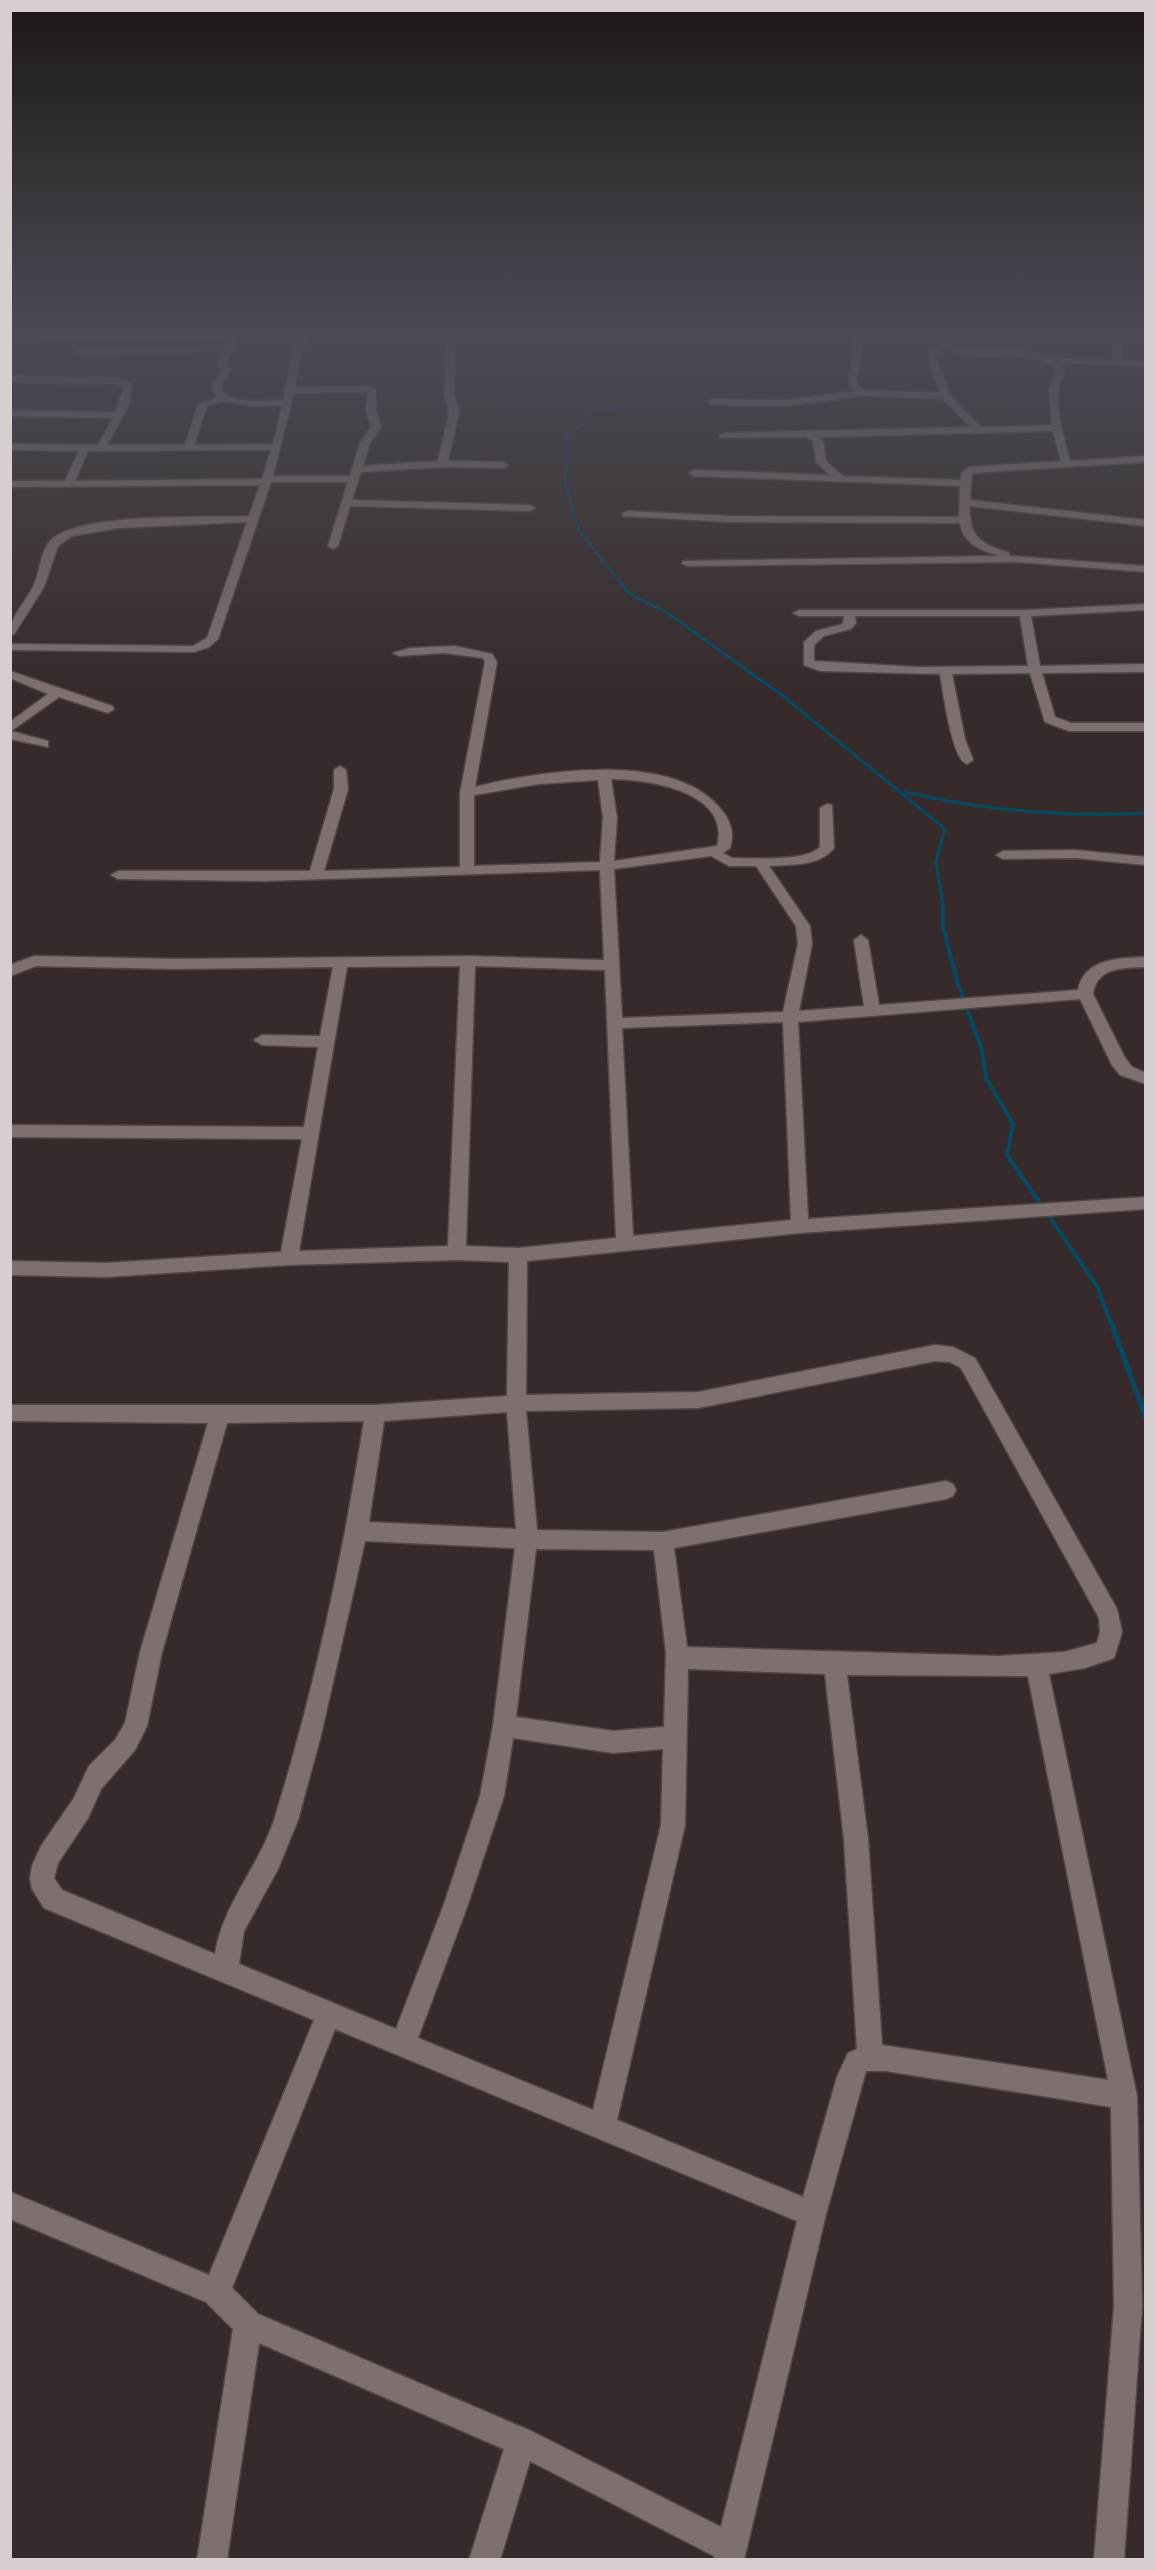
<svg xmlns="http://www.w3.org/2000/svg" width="1156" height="2570" font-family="Lato,sans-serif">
  <rect width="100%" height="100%" fill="#362b2a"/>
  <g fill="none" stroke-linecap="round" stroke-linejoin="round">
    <path stroke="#054a65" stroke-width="2" d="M621 583 580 532 564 481 567 463 566 436 586 421V412L625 406 639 396 640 385 636 378 664 356 652 350 638 334"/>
    <path stroke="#054a65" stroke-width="3" d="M620 582 629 593 669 614 783 696 945 829 936 862 943 906
      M905 792C985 811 1064 817 1146 813"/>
    <path stroke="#054a65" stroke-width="4" d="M943 904V926L957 981 982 1050 986 1078 1013 1124 1007 1155 1097 1286 1111 1324"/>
    <path stroke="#054a65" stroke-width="5" d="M1111 1322 1146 1418"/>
    <defs>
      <path id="minor" d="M238 334 226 363 230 371 222 383V391C234 405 266 400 283 400L292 356 303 334H311L300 356 295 387 367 386 376 389V410L381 427 370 443 363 466 438 461 449 412 444 393 448 337 455 335 454 393 459 412 448 461 503 462 508 465 503 468 443 467 361 472 352 500 530 505 535 508 530 511 350 506 338 546 333 549 328 546 348 482H271L218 639 209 647 194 652 10 650V644L193 646 207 638 247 522 118 528 72 536 58 546 44 587 14 634 10 635C10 616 25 603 33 587 40 573 40 551 51 540 80 512 207 518 249 516L260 485 10 487V481H65L79 451 10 450V444L98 445 113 418 10 416V410L116 412 124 386 115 384 10 382V376L116 378 132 383 129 405 107 445H185L198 405 217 397 213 391 214 383 222 371 218 363 223 351 80 354 76 351 80 348 225 345 229 338 10 341V335ZM368 392 366 410 371 427 360 443 350 476H273L294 393ZM223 401 251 406H282L273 444 194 445 207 406ZM271 450 262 479 75 481 88 451Z
        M854 334H862L859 372 856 377 858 385 865 390 940 393C934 374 921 358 938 343L926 334H936L955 347 971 351H1026L1065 359 1113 360 1112 334H1120L1121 360H1146V366L1059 363 1065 370C1050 398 1063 432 1070 461L1146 456V462L972 473 970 500 1146 520V526L970 506C969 538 980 543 1009 553L1010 556 1146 566V572L1017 562 687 566 682 563 683 561 999 556C981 550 963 544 960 523L729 522 623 516 622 514 627 511 729 516 959 517 960 486 694 476 689 473 694 470 830 475 816 462 813 441 806 437 721 438 719 436 724 433 971 427 943 399 863 396 786 406 713 405 708 402 713 399 786 400 855 391 850 386 848 377 851 372ZM944 347C977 370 1027 341 1056 370L1049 390 1052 425 981 427 950 395 936 357ZM1053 431 1061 461 969 467 962 473 960 480 843 476 826 461 823 440 819 437Z
        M1146 604V610L1031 616 1040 666 1146 664V672L1042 673 1055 717 1071 723H1146V731H1069L1045 722 1030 673 952 674 965 739 973 760 967 764C952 760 943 691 940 674L820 671 804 665V642L816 631 843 624 844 616H799L793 613 799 610H1025ZM855 616H1020L1028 666 917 667 814 661V645L824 636 851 629 856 623Z
        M455 646 492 654 497 662 475 787C539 771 669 751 718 806 730 818 735 832 730 848L723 853 732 858C753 858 806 862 820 847V808L827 804 832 805 834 848C819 867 791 864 769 866L810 926 812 944 799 1011 864 1006 854 940 861 935 868 940 879 1005 1078 990C1084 958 1120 958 1146 957V967C1122 968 1097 967 1093 994L1125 1058 1132 1067 1146 1073V1084L1120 1075 1112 1065 1080 999 798 1022 808 1219 1146 1197V1209L800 1233 527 1261 526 1395 698 1392 935 1345 953 1347 975 1358 1117 1609 1122 1632 1114 1658 1085 1668 1049 1674 1137 2096 1142 2306 1124 2560H1094L1114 2306 1111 2107 886 2071H866L826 2214 744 2560H714V2556L530 2461 500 2560H469L504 2449 259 2343 227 2560H197L233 2329 206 2302 10 2219V2192L209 2275 314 2020 44 1908 32 1889 30 1878 32 1866 41 1846 74 1798 89 1766 115 1740 125 1723 140 1652 208 1423 10 1421V1405H375L507 1396 509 1262 457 1260 289 1265 106 1277 10 1275V1261L106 1263 281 1252 302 1139 10 1137V1125L304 1127 318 1047 262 1045 254 1040 262 1035 320 1036 333 967 175 969 36 966 10 976V965L34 956 175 959 468 956 604 960 600 870 264 881 118 879 111 875 118 871H310L334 789V770L340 766 346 770 348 789 324 871 460 867V793L485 662 483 658 444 653 399 656 393 653 410 648ZM611 779C646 779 732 791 717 846L614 861 617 818ZM598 780 603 818 600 862 474 866V795L539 784ZM711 856 729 866H756L796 926 798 944 783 1012 622 1018 614 869ZM460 966 448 1246 299 1251 347 967ZM475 966 605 970 616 1238 518 1248 466 1246ZM783 1022 791 1220 633 1236 622 1028ZM935 1361 950 1362 961 1368 1099 1618 1100 1632 1097 1643 1064 1652 999 1656 687 1647 674 1548 946 1499 953 1496 956 1490 953 1484 946 1481 663 1532 537 1530 526 1411 698 1408ZM507 1412 516 1529 369 1522 384 1421ZM364 1421C343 1555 315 1688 275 1817 260 1866 223 1903 215 1954L62 1890 54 1878 58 1863 88 1818 101 1789 135 1750 147 1726 162 1652 227 1423ZM365 1541 515 1548 493 1726 480 1796 443 1907 396 2029 239 1964 244 1931 278 1869 298 1820 321 1735ZM536 1549 654 1550 666 1653 664 1727 613 1731 516 1717ZM688 1669 825 1674 844 1839 857 2049 848 2053 837 2077 803 2197 617 2120 685 1825ZM847 1675 1028 1676 1108 2080 882 2045 868 1839ZM513 1738 613 1753 663 1749 661 1825 593 2110 418 2038 467 1907 504 1796ZM335 2029 797 2221 721 2527 531 2431 258 2314 232 2288Z
        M10 671 112 706 114 709 108 713 59 697 11 731 48 741V747L10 739V722L48 694 10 678Z
        M1075 850 1146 857V865L1075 858 1003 859 996 855 1003 851Z"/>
    </defs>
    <use href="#minor" stroke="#514848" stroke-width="3"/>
    <use href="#minor" fill="#7e706f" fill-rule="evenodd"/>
  </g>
  <linearGradient id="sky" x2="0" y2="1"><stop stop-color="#1e1817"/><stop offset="0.48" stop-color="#4c4a55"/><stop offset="1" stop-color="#4c4a55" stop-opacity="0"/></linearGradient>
  <rect width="1156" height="694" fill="url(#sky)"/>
  <rect width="1156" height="2570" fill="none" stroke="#d7cfcf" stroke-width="24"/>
</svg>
